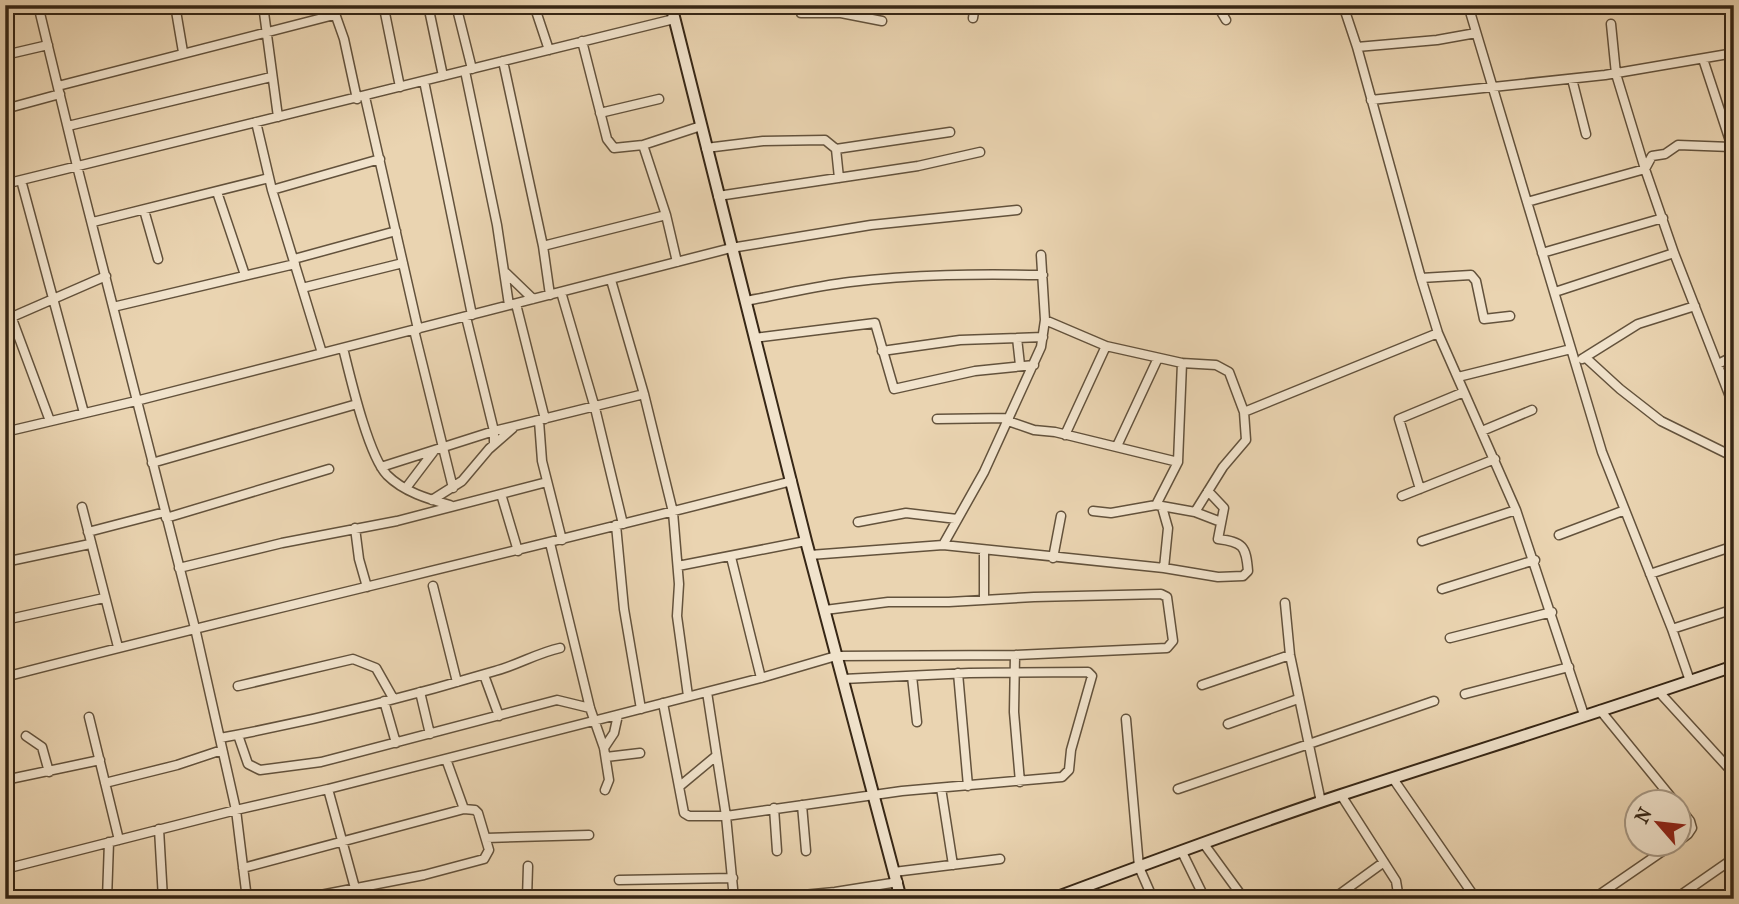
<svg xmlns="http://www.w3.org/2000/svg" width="1739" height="904" font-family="'IM FELL French Canon',serif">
  <rect width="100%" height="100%" fill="#ead4b1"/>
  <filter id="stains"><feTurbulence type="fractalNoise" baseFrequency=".00286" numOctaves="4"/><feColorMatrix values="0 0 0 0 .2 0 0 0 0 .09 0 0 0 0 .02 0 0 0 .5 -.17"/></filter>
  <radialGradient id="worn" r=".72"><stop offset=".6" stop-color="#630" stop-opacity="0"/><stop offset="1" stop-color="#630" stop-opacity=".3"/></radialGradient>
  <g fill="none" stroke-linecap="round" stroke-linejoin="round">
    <defs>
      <path id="street" d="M38 5 77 166 195 628 236 810 247 899
        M175 5 183 52
        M263 5 278 117
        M332 5 344 39 357 99
        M428 5 443 76
        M456 5 472 69
        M534 5 549 50
        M800 5 801 13H841L882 21
        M1217 5 1226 20
        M1343 5 1357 47 1421 278 1438 333 1516 510 1584 715
        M1468 5 1602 452 1672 629 1690 681
        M672 11 687 5
        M385 13 400 87
        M973 18 975 5
        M1611 24 1616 74 1645 169 1674 253 1734 407
        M582 41 607 139 614 148 643 145 666 215 677 262
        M1357 47 1437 40 1476 33
        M5 55 48 45
        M1703 59 1734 153
        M503 61 543 246 550 295
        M465 71 497 225 509 305
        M1572 79 1586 134
        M424 81 472 315
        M58 86 334 15
        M365 97 418 329
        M1371 100 1605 75 1734 53
        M5 109 60 94
        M600 113 659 99
        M256 122 272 190 322 353
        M68 126 271 77
        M643 145 701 126
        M706 148 763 141 825 140 836 149 839 178
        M836 149 950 132
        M21 180 84 413
        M5 184 674 19
        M272 190 380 159
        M217 192 245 275
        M718 196 918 166 980 152
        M1527 202 1645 169 1652 156 1665 154 1678 145 1731 147
        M144 210 158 259
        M93 222 269 178
        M543 246 666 215
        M1542 253 1663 218
        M294 259 396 231
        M506 273 533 299
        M1421 278 1471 275 1476 281 1484 319 1510 316
        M611 280 644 394 673 512 679 584 677 616 688 696
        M302 288 403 263
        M561 292 595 408 623 524
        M1555 292 1674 253
        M5 300 50 421
        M745 301C780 295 815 286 850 282 914 274 979 274 1043 275
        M516 304 545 419
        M113 307 295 264
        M466 317 494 431V444
        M5 320 106 276
        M1045 320 1106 346 1182 363 1216 365 1229 372 1244 412 1246 440 1223 467 1195 512
        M414 330 453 488
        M754 338 875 323 894 389 975 371 1034 365
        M1017 338 1020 365
        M343 348C350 376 368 455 387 475 404 492 428 499 450 505
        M882 351 960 340 1043 337
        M1585 357 1620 389 1661 421 1734 457
        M1582 359 1638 324 1695 306
        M1718 364 1734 356
        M1458 377 1571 349
        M1244 412 1438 333
        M937 419 1009 418
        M539 421 542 461 562 540
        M1008 421 1034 430 1055 432 1178 462
        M1482 431 1532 410
        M5 432 136 401 731 248 871 225 1017 210
        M1065 435 1106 346
        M1117 446 1158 358
        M152 463 357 404
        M381 467 494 431 644 394
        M406 488 434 451
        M1420 489 1399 419 1464 392
        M501 494 518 551
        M1402 496 1495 459
        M432 500 462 481 489 449 513 428
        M1156 505 1195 512 1221 522
        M82 507 118 647
        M1162 507 1168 528 1164 568
        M1093 511 1111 513 1156 505 1178 462 1182 363
        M166 518 329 469
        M858 522 906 513 957 519
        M616 525 624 609 641 709
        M355 528 359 559 367 587
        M88 532 165 512
        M1559 535 1625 510
        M1422 541 1516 510
        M550 543 590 708 604 748 609 780 605 790
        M943 545 984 472 1041 347 1045 320 1041 255
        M984 550V600
        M810 555 943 545 1164 568 1218 577 1243 576 1248 571C1246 546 1243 542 1218 539L1224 508 1208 491
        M731 557 761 678
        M1053 558 1061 516
        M5 562 90 544
        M678 566 806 541
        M179 568 282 543 397 521 547 482
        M1650 574 1734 546
        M433 586 457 682
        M1442 589 1535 560
        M1285 603 1290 655 1321 802
        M5 620 104 598
        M1672 629 1734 609
        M1450 638 1552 612
        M1015 655 1014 712 1020 782
        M958 673 968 786
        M484 675 499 716
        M912 676 917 722
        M5 677C267 609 530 549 792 481
        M1202 685 1290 655
        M238 686 353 659 376 668 393 698
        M420 692 430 734
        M707 692 726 816 734 899
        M1660 693 1734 774
        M1465 694 1569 667
        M384 701 396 743
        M663 703 684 813 689 816H726L902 791 1062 777 1069 770 1071 750 1092 676 1088 672 969 673 843 679
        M1600 710 1675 802
        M89 717 119 840
        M1126 719 1139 867 1153 899
        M1228 724 1298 699
        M238 735 248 764 260 770 321 762 557 700 590 708
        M26 736 42 747 49 772
        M220 738C312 721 405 698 495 671 518 665 537 653 560 648
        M604 748 614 733 618 715
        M606 757 640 753
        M446 759 464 809
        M5 780 100 760
        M1394 780 1476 899
        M105 783 177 765 222 750
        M680 786 716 756
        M941 788 953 865
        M328 789 358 899
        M1178 789 1434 701
        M1341 795 1396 881 1399 899
        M802 805 806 851
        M774 808 777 851
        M1680 808 1690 821 1692 828 1688 834 1680 840
        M159 829 163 899
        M486 838 589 835
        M1204 844 1244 899
        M1182 852 1205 899
        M243 868 464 809 475 810 478 813 489 850 484 859 424 875 300 899
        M5 869 236 810 328 789 761 678 836 656 1015 655 1167 648 1173 641 1167 597 1161 594 1034 597 949 602H888L825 610
        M894 872 1000 859
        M619 880 733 878
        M107 899 109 842
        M527 899 528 866
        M760 899 835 892 898 882
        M1333 899 1384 862
        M1593 899 1673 844
        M1675 899 1734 858"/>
      <path id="secondary" d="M671 5 806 541 901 899
        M1052 899C1148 863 1244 827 1341 795 1472 752 1604 711 1734 666"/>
    </defs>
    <use href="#street" stroke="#63523c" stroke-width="11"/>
    <use href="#secondary" stroke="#362615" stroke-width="14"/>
    <use href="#street" stroke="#f1e3cc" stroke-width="8"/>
    <use href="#secondary" stroke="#f1e3cc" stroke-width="10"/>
  </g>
  <rect width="1739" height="904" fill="none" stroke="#ead4b1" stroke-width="28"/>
  <rect x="7" y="7" width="1725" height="890" fill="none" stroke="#362615" stroke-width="3.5"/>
  <rect x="14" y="14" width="1711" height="876" fill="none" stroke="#362615" stroke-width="2"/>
  <g transform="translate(1658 823) rotate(298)"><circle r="33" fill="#f1e3cc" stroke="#a69783" stroke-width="2"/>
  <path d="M0-5L12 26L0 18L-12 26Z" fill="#8f2418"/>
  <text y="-10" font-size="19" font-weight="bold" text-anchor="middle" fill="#362615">N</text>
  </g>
  <rect width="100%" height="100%" filter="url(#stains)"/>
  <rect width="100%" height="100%" fill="url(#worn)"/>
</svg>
